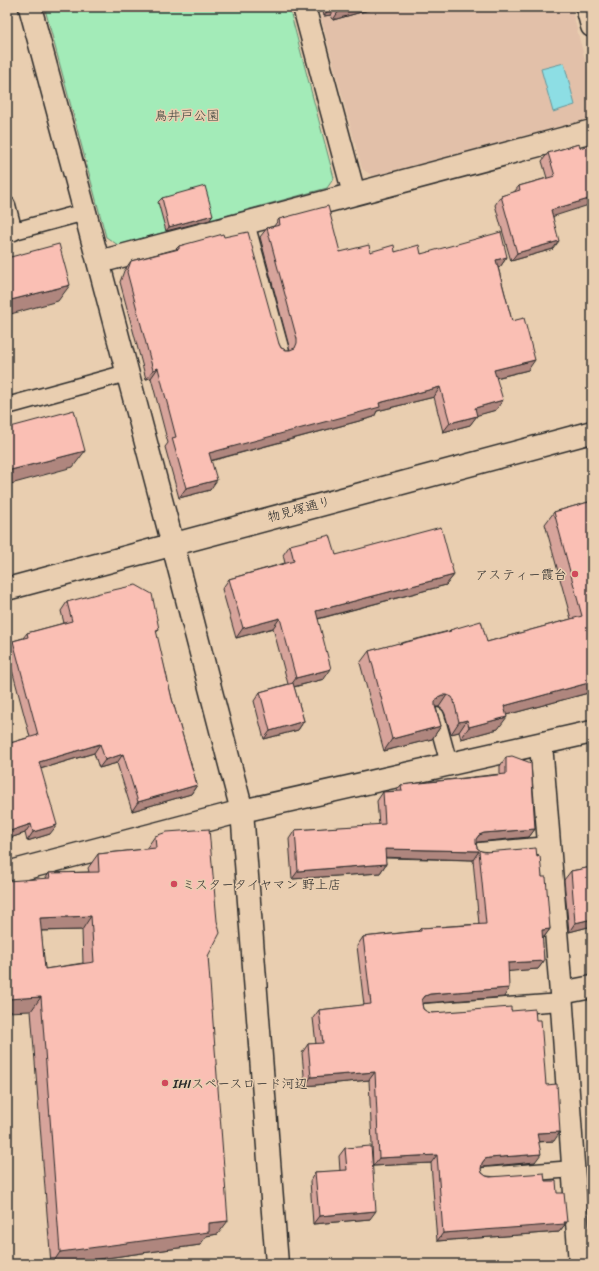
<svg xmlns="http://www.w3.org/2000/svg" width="599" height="1271" font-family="Sriracha,'Klee One',sans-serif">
  <rect width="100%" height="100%" fill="#e9ceb0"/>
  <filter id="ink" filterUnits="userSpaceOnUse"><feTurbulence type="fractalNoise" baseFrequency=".025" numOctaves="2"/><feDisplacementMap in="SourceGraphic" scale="8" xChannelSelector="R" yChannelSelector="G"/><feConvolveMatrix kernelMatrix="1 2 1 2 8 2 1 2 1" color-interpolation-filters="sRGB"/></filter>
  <g filter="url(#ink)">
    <path fill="#e2c0a9" d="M318 7H571L592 86V116L591 118 373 176 362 169Z"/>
    <path fill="#a3ebb8" stroke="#678b72" d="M46 7H289L334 178 327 188 118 245 106 237 45 9Z"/>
    <path fill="#8ddee4" stroke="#66969a" d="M564 63 575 105 553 112 541 69Z"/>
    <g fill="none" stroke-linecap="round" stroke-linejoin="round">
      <defs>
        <path id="lane" d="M7 205 14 232
          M246 223 281 351
          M7 233 85 212
          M7 406 127 373
          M436 716 449 764
          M479 851 549 845
          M425 1012 561 1002
          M484 1176 573 1169"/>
        <path id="street" d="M30 7 85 212 173 545
          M304 7 354 194
          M587 7 592 26
          M99 262 592 131
          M541 744 561 993 580 1264
          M7 873 242 811 592 732
          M561 993 592 987"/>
        <path id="secondary" d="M173 545 242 811 277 1264
          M7 589 592 432"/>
      </defs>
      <use href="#lane" stroke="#2b2b2b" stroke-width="19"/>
      <use href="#street" stroke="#2b2b2b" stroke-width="25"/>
      <use href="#secondary" stroke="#2b2b2b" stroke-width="25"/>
      <use href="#lane" stroke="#e9ceb0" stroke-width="16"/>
      <use href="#street" stroke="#e9ceb0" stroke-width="22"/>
      <use href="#secondary" stroke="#e9ceb0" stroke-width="22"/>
    </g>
    <path fill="#d7a49b" stroke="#2b2b2b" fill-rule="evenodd" d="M322 7H379L333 20 331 15 324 16Z
      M579 144 553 216V249L511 261 495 205 501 196 514 192 519 186 547 178 542 161 548 153Z
      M162 198 210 220 166 231 158 202Z
      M279 219 340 252H395L421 254 507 257 500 267H498L512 321 528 370 496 378V410L477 415 470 425 443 432 434 397 377 411 374 417 211 461 210 490 179 498 165 447 168 443 151 378 146 379 120 282 124 271 131 261 176 249 179 246 224 237 279 344 281 348 286 350H290L260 237 267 228 274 226Z
      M592 501V692L506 715 498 729 461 739 459 732 451 734 445 714 443 710 439 707H436L441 726 432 739 384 751 360 663 369 651 449 631 450 630 487 642 571 619 545 524 554 512Z
      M290 545 336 555 454 575 446 585 318 619 324 679 294 687 304 721 298 730 264 739 254 701 260 692 288 684 273 628 236 638 222 589 229 579 285 563 283 555Z
      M67 602 159 629 156 633 172 699 197 785 191 794 132 811 117 763 99 768 94 753 40 769 50 834 27 841 25 833 7 839V744L30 737 7 651V649L13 641 23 638 27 633 64 623 61 611Z
      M506 757 535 829 529 837 478 842 476 843 477 848 481 851 537 857 542 877 550 929 544 937H542L544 961 538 969 508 971 504 997 424 1003 422 1004 423 1009 427 1012 432 1013 511 1011 536 1020 554 1141 539 1142 535 1162 483 1167H481V1169L482 1173 486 1176 545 1181 557 1193 567 1222 559 1232 437 1241 431 1163 373 1166 369 1080 305 1086 302 1053 308 1044H316L313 1018 319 1010 364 1005 357 946 363 937 418 931 421 928 479 924 473 860 385 858 386 864 380 873 292 879 289 839 295 830 379 825 377 801 383 792 396 791 401 785 500 774V766Z
      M155 836 208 956 218 1234 206 1236 200 1245 63 1264H51L31 1011 46 878 49 873 89 872 88 868 98 854 146 849ZM82 930 83 963 45 969 41 931Z
      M592 867V926L569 932 564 880 571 871Z
      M345 1148 370 1219 313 1224 310 1181 315 1172 340 1171 339 1156Z"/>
    <path fill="#af867e" stroke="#2b2b2b" d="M330 7H336L331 15 324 16Z
      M348 7H379L333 20 340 9Z
      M592 198V204L545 219 551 210Z
      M213 215 210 220 166 231 169 227Z
      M559 241 553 249 511 261 517 253Z
      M507 257 500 267 489 270 496 260Z
      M70 285 58 301 7 315V301Z
      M535 360 528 370 487 380 494 370Z
      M158 368 151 378 146 379 153 370Z
      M440 387 434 397 377 411 374 417 202 463 209 453 379 403Z
      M503 400 496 410 468 418 475 408Z
      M477 416 470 425 443 432 450 423Z
      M85 451 73 467 7 485V471Z
      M217 480 210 490 179 498 186 488Z
      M454 575 446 585 309 621 316 611Z
      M280 618 273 628 236 638 243 628Z
      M331 669 324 679 289 688 296 678Z
      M592 682V692L495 718 504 706Z
      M442 695H447L439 707H434L430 709 438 697Z
      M507 717 498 729 461 739 469 727Z
      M467 720 459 732 451 734 459 722Z
      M304 721 298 730 264 739 270 731Z
      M441 726 432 739 384 751 392 739Z
      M100 744 94 753 33 771 39 762Z
      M123 754 117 763 99 768 105 760Z
      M197 785 191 794 132 811 138 802Z
      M31 824 25 833 7 839V832Z
      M57 825 50 834 27 841 33 832Z
      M535 829 529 837 478 842 473 843 479 835 484 833Z
      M385 849 479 851 473 860 379 857Z
      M386 864 380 873 292 879 298 871Z
      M91 916 82 930 30 931 40 918Z
      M592 919V926L569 932 575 923Z
      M550 929 544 937 536 939 542 930Z
      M544 961 538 969 502 972 508 963Z
      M509 988 504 997 424 1003 419 1004 425 996 430 994Z
      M41 997 31 1011 7 1012V999Z
      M375 1072 369 1080 305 1086 311 1077Z
      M560 1132 554 1141 531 1142 537 1133Z
      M541 1154 535 1162 483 1167 479 1168 482 1163 485 1159 489 1158Z
      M437 1155 431 1163 373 1166 379 1158Z
      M376 1211 370 1219 313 1224 319 1216Z
      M228 1221 218 1234 206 1236 200 1245 63 1264H52L60 1252 209 1223Z
      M567 1222 559 1232 437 1241 443 1233Z"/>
    <path fill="#fabfb4" stroke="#2b2b2b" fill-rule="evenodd" d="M339 7H348L340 9Z
      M579 144 580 148 592 144V198L551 210 559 241 517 253 501 196 520 190 519 186 555 176 548 153Z
      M205 186 213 215 169 227 162 198Z
      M328 206 340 252 369 245 370 252 394 245 395 252 419 245 421 254 501 232 507 257 496 260 512 321 524 318 535 360 494 370 503 400 475 408 477 416 450 423 440 387 379 403 380 407 209 453 217 480 186 488 172 438 176 437 158 368 153 370 127 272 131 261 179 249V246L223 234 224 237 248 232 279 344 281 348 286 350H290L295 348 297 343V339L267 228 280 225 279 219Z
      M59 244 70 285 7 301V258Z
      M74 410 85 451 7 471V428Z
      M592 501V682L504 706 507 717 469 727 467 720 459 722 454 701 452 697 447 695H442L438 697 435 702V706L441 726 392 739 369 651 399 643V644L451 631 450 630 481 621 487 642 582 616 554 512Z
      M441 527 454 575 316 611 331 669 296 678 280 618 243 628 229 579 294 561 290 545 330 535 336 555Z
      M136 585 152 594 159 629 156 630 172 699 197 785 138 802 123 754 105 760 100 744 39 762 57 825 33 832 31 824 7 832V744L38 735 13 641 28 637 27 633 72 621 67 602 100 593Z
      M293 683 304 721 270 731 260 692Z
      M512 756 531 763 535 829 484 833 479 835 476 839V843L477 848 481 851 485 852 536 848 537 857 540 856 542 877H546L550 929 542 930 544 961 508 963 509 988 430 994 425 996 422 1000V1004L423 1009 427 1012 432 1013 511 1007V1011L535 1009 536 1020H541L546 1085 557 1084 560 1132 537 1133 541 1154 489 1158 485 1159 482 1163 481 1169 482 1173 486 1176 490 1177 544 1173 545 1181H556L557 1193H564L567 1222H564L565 1224 443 1233 437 1155 379 1158 375 1072 311 1077 308 1044 323 1043 319 1010 371 1004 363 937 421 931V928L486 924 479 851 385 849 386 864 298 871 295 830 385 824 383 792 402 791 401 785 506 774V757Z
      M209 829 217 921 220 933 208 956 228 1221 209 1223V1232L60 1252 41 997 7 999V881L50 878 49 873 99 872 98 854 156 848 155 836 167 832ZM91 916 94 962 45 969 40 918Z
      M592 867V919L575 923 571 871Z
      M371 1146 376 1211 319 1216 315 1172 347 1170 345 1148Z"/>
  </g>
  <g fill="#d1495b" stroke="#e9ceb0" stroke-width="1.5">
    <circle cx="575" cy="574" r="4"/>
    <circle cx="174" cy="884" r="4"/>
    <circle cx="165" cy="1083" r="4"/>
  </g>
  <g text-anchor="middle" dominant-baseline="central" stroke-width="3" stroke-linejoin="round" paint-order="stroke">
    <g font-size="13" fill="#373e39" stroke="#e9ceb0">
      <text x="187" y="115">鳥井戸公園</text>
    </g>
    <g font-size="13" fill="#2b2b2b" stroke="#e9ceb0">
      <text transform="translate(299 509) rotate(-15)">物見塚通り</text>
    </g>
    <g font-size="13" fill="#2b2b2b" stroke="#e9ceb0" text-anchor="start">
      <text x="567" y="574" text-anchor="end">アスティー霞台</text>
      <text x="182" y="884">ミスタータイヤマン 野上店</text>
      <text x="173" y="1083">IHIスペースロード河辺</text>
    </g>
  </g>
  <rect width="599" height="1271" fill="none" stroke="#e9ceb0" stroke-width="24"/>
  <rect x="12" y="12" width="575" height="1247" fill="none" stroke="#2b2b2b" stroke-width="1.5" filter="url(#ink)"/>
</svg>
